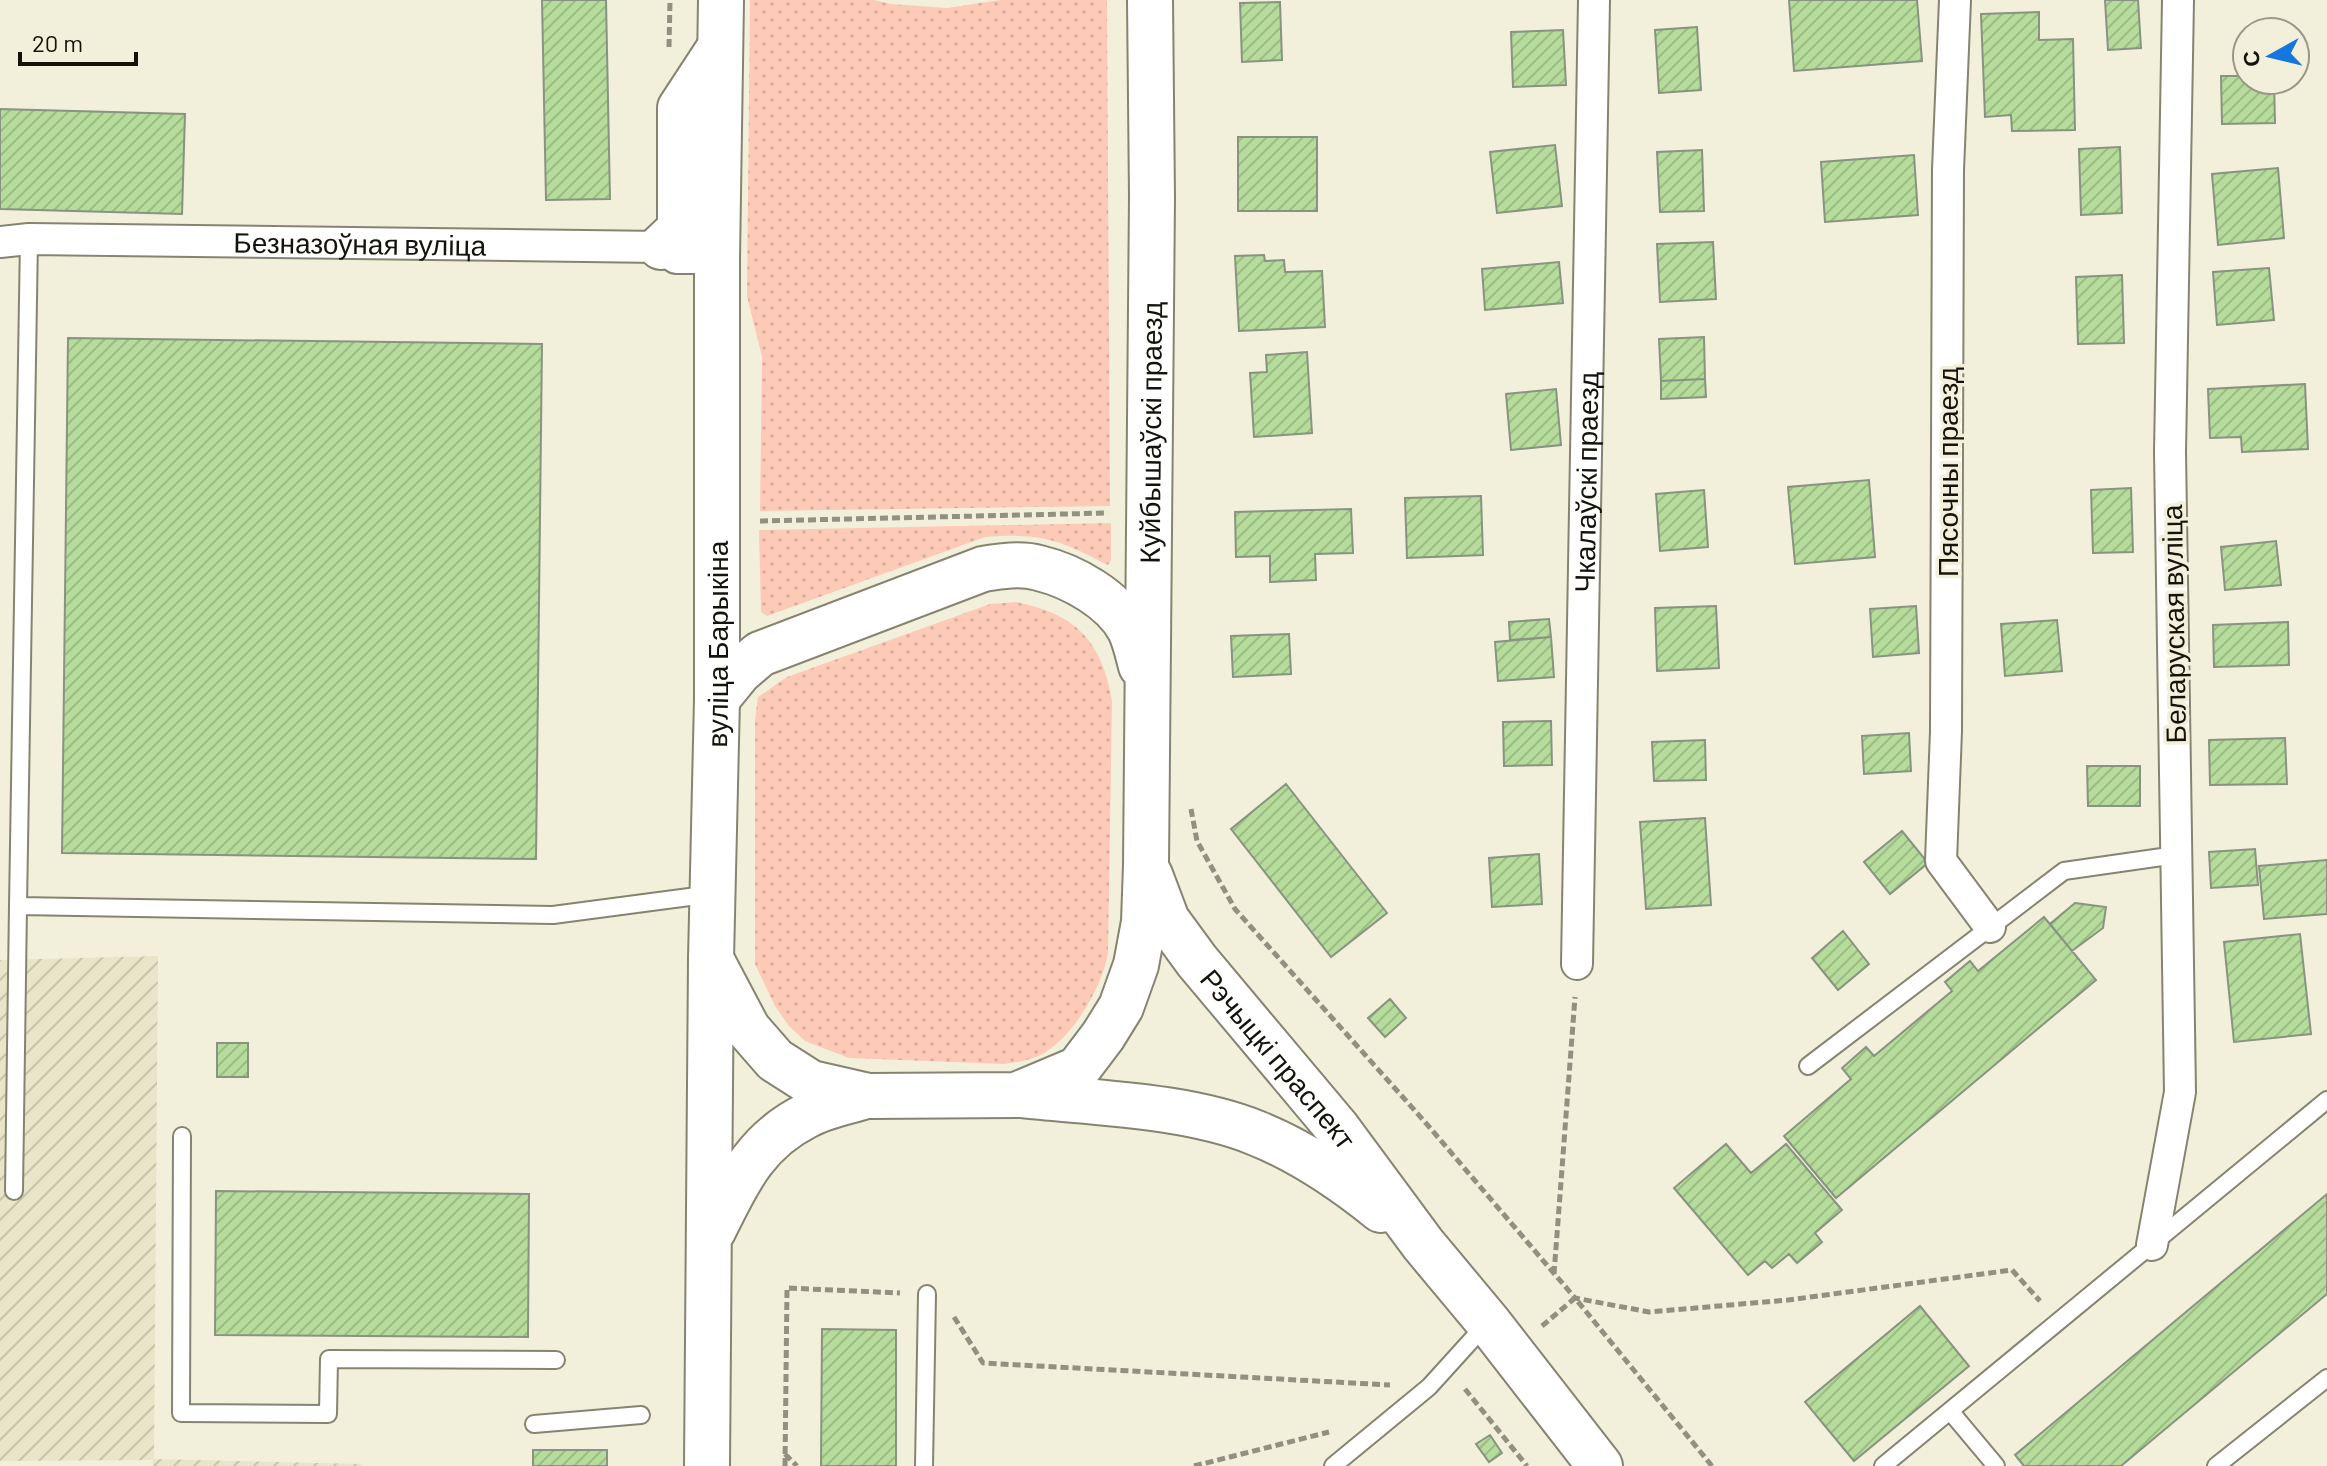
<svg xmlns="http://www.w3.org/2000/svg" width="2327" height="1466" font-family="Barlow,sans-serif">
  <defs>
    <pattern id="industrial-furrows" width="10" height="10" patternUnits="userSpaceOnUse" patternTransform="scale(2)"><rect width="10" height="10" fill="#e8e5c8"/><path d="M-1 1l2-2M0 10L10 0M9 11l2-2" fill="none" stroke="#c6c4aa"/></pattern>
    <pattern id="grass-dots" width="8" height="8" patternUnits="userSpaceOnUse" patternTransform="scale(2)"><rect width="8" height="8" fill="#fecab8"/><path d="M2 2h.1M6 6h.1" fill="none" stroke="#d9ad9d" stroke-width="1.8" stroke-linecap="round"/></pattern>
    <pattern id="building-hatch" width="6" height="6" patternUnits="userSpaceOnUse" patternTransform="scale(2)"><rect width="6" height="6" fill="#b5dc9a"/><path d="M-1 1l2-2M0 6l6-6M5 7l2-2" fill="none" stroke="#9bbc83"/></pattern>
  </defs>
  <rect width="100%" height="100%" fill="#f2f0da"/>
  <path fill="url(#industrial-furrows)" d="M158 956 154 1459 362 1464 361 1466H153V1460L0 1461V960Z"/>
  <path fill="url(#grass-dots)" d="M750 0H874L891 4 947 8 1000 0H1107L1110 506 760 511 762 357 747 296Z
    M1111 523V560L1108 565C1058 539 1042 533 985 537L767 616 761 612 759 530Z
    M1016 602C1076 614 1102 641 1112 701L1108 954C1101 988 1076 1032 1046 1052 1033 1060 1018 1062 1004 1064L849 1058 805 1041 789 1026 775 1006 755 964V720L758 697 787 677 990 604Z"/>
  <path fill="url(#building-hatch)" stroke="#889381" stroke-width="2" d="M542 0H606L610 199 546 200Z
    M1789 0H1917L1922 61 1794 71Z
    M2105 0H2138L2141 48 2108 50Z
    M1280 2 1282 60 1242 62 1240 3Z
    M2039 12V40L2073 39 2075 130 2012 131 2011 115 1985 117 1981 14Z
    M1697 27 1701 90 1659 93 1655 30Z
    M1563 30 1566 85 1513 87 1511 32Z
    M2221 76H2247V80H2274L2275 123 2222 124Z
    M0 109 185 114 182 214 0 209Z
    M1238 137H1317V211H1238Z
    M1555 145 1562 206 1497 213 1490 152Z
    M2120 147 2122 213 2081 215 2079 149Z
    M1702 150 1704 211 1660 212 1657 152Z
    M1914 155 1918 215 1825 222 1821 162Z
    M2278 168 2284 238 2218 245 2212 174Z
    M1713 242 1716 299 1660 302 1657 244Z
    M1264 255 1265 261 1284 260 1285 272 1322 271 1325 327 1239 331 1235 256Z
    M1559 262 1563 303 1485 310 1482 269Z
    M2269 268 2274 320 2217 325 2213 272Z
    M2122 275 2124 343 2078 344 2076 277Z
    M1704 337 1705 379 1661 381 1659 339Z
    M68 338 542 344 536 859 62 853Z
    M1307 352 1312 433 1254 437 1250 373 1267 372 1266 355Z
    M1705 379 1706 397 1661 399V381Z
    M2305 384 2308 449 2242 452 2241 437 2210 438 2208 389Z
    M1556 389 1561 445 1511 450 1506 394Z
    M1869 480 1875 557 1795 564 1788 487Z
    M2131 488 2133 552 2093 553 2091 490Z
    M1704 490 1708 547 1660 551 1656 494Z
    M1481 496 1483 555 1407 558 1405 498Z
    M1351 509 1353 553 1315 554 1316 580 1270 582V556L1236 557 1235 512Z
    M2276 541 2281 585 2225 590 2221 547Z
    M1716 606 1719 668 1657 671 1655 608Z
    M1916 606 1919 653 1873 657 1870 609Z
    M1549 619 1551 637 1510 640 1509 622Z
    M2057 620 2062 671 2005 676 2001 624Z
    M2288 622 2289 665 2214 667 2213 625Z
    M1289 634 1291 674 1233 677 1231 636Z
    M1551 637 1554 677 1498 681 1495 642Z
    M1551 721 1552 765 1504 766 1503 722Z
    M1909 733 1911 771 1864 774 1862 736Z
    M2285 738 2287 784 2210 785 2209 740Z
    M1705 740 1706 780 1654 781 1652 742Z
    M2087 766H2140V806H2088Z
    M1286 784 1387 913 1331 957 1231 829Z
    M1705 818 1711 905 1646 909 1640 822Z
    M1902 831 1928 863 1890 894 1864 862Z
    M2255 849 2258 885 2211 888 2209 852Z
    M1539 854 1542 904 1492 907 1489 858Z
    M2327 860V914L2264 919 2259 866Z
    M2075 903 2106 907 2103 928 2072 951 2050 924Z
    M2044 917 2096 980 1836 1198 1784 1136 1851 1079 1842 1068 1866 1047 1874 1056 1952 991 1945 982 1970 961 1978 971Z
    M1843 931 1869 964 1838 990 1812 958Z
    M2300 934 2311 1034 2234 1042 2224 942Z
    M1390 999 1406 1018 1385 1037 1368 1018Z
    M217 1043H248V1077H217Z
    M1726 1144 1751 1173 1786 1144 1842 1210 1815 1233 1822 1242 1797 1263 1789 1254 1772 1268 1765 1261 1748 1275 1674 1188Z
    M216 1191 529 1194 528 1337 215 1335Z
    M2327 1194V1294L2121 1466H2024L2015 1455Z
    M1920 1306 1969 1366 1854 1461 1805 1402Z
    M822 1329 896 1330V1466H821Z
    M1490 1435 1502 1453 1489 1462 1476 1444Z
    M533 1450H607V1466H533Z"/>
  <g fill="none" stroke-linecap="round" stroke-linejoin="round">
    <defs>
      <path id="service" d="M29 239 18 906 553 915 712 894
        M1808 1066 2064 871 2176 855
        M182 1136 181 1413 328 1414 329 1359 556 1360
        M14 1191 18 906
        M1950 1411 1996 1466
        M534 1424 641 1415
        M924 1466 927 1294
        M1333 1466 1429 1387 1487 1323
        M1883 1466 2327 1100
        M2216 1466 2327 1378"/>
      <g id="minor">
        <path d="M1955 0 1948 170 1946 731 1941 861 1990 927"/>
        <path id="s1" d="M0 242 29 239 661 247 676 258H717"/>
        <path id="s2" d="M1577 964 1594 0"/>
        <path d="M2152 1245 2180 1092 2170 452 2178 0"/>
      </g>
      <g id="primary">
        <path d="M661 247 680 229V108L720 47"/>
        <path d="M717 699 739 672 760 654 983 569C1001 566 1021 563 1039 568 1072 576 1114 599 1130 630 1135 641 1138 654 1141 666"/>
        <path id="s3" d="M1150 875 1167 920 1197 961 1338 1129 1423 1244 1488 1322 1600 1466"/>
        <path id="s4" d="M711 959 748 1029 775 1060 811 1083 868 1096 1016 1095 1078 1069 1103 1036 1121 1007 1136 965 1144 922 1146 865 1152 197 1150 0"/>
        <path d="M1020 1095C1094 1103 1187 1105 1256 1133 1299 1150 1345 1181 1381 1210"/>
        <path d="M713 1231C737 1183 754 1142 806 1116 824 1106 847 1102 866 1096"/>
        <path id="s5" d="M707 1466 711 959 717 699V258L721 0"/>
      </g>
    </defs>
    <use href="#service" stroke="#868471" stroke-width="20"/>
    <use href="#minor" stroke="#868471" stroke-width="34"/>
    <use href="#primary" stroke="#868471" stroke-width="48"/>
    <path stroke="#929080" stroke-width="5" stroke-dasharray="8 4" stroke-linecap="butt" d="M669 47 670 0
      M760 521 1108 513
      M1191 809 1197 841 1235 909 1425 1122 1575 1298 1649 1312 1788 1300 2012 1270 2040 1301
      M1554 1274 1575 997
      M954 1317 983 1363 1390 1385
      M1542 1326 1575 1298 1712 1466
      M1465 1389 1527 1466
      M785 1454 797 1466
      M785 1466 787 1288 900 1293
      M1194 1466 1329 1432"/>
    <use href="#service" stroke="#fff" stroke-width="16"/>
    <use href="#minor" stroke="#fff" stroke-width="30"/>
    <use href="#primary" stroke="#fff" stroke-width="44"/>
  </g>
  <g text-anchor="middle" dominant-baseline="central" stroke-width="7" stroke-linejoin="round" paint-order="stroke">
    <g font-size="28" fill="#14130b" stroke="#f2f0da">
      <text stroke="none"><textPath href="#s1" startOffset="360">Безназоўная вуліца</textPath></text>
      <text stroke="none"><textPath href="#s4" startOffset="1090">Куйбышаўскі праезд</textPath></text>
      <text transform="translate(1947 472) rotate(-90)">Пясочны праезд</text>
      <text stroke="none"><textPath href="#s2" startOffset="482">Чкалаўскі праезд</textPath></text>
      <text transform="translate(2173 624) rotate(-91)">Беларуская вуліца</text>
      <text stroke="none"><textPath href="#s5" startOffset="822">вуліца Барыкіна</textPath></text>
      <text stroke="none"><textPath href="#s3" startOffset="226">Рэчыцкі праспект</textPath></text>
    </g>
  </g>
  <g transform="translate(2271 56) rotate(262)"><circle r="38" fill="#f2f0da" stroke="#999887" stroke-width="2"/>
  <path d="M0-6L14 30L0 20L-14 30Z" fill="#1576de"/>
  <text y="-12" font-size="22" font-weight="bold" text-anchor="middle" fill="#14130b">С</text>
  </g>
  <path d="M20 52v12h116v-12" fill="none" stroke="#14130b" stroke-width="4"/>
  <text x="32" y="52" font-size="24" fill="#14130b" stroke="#f2f0da" stroke-width="6" paint-order="stroke">20 m</text>
</svg>
